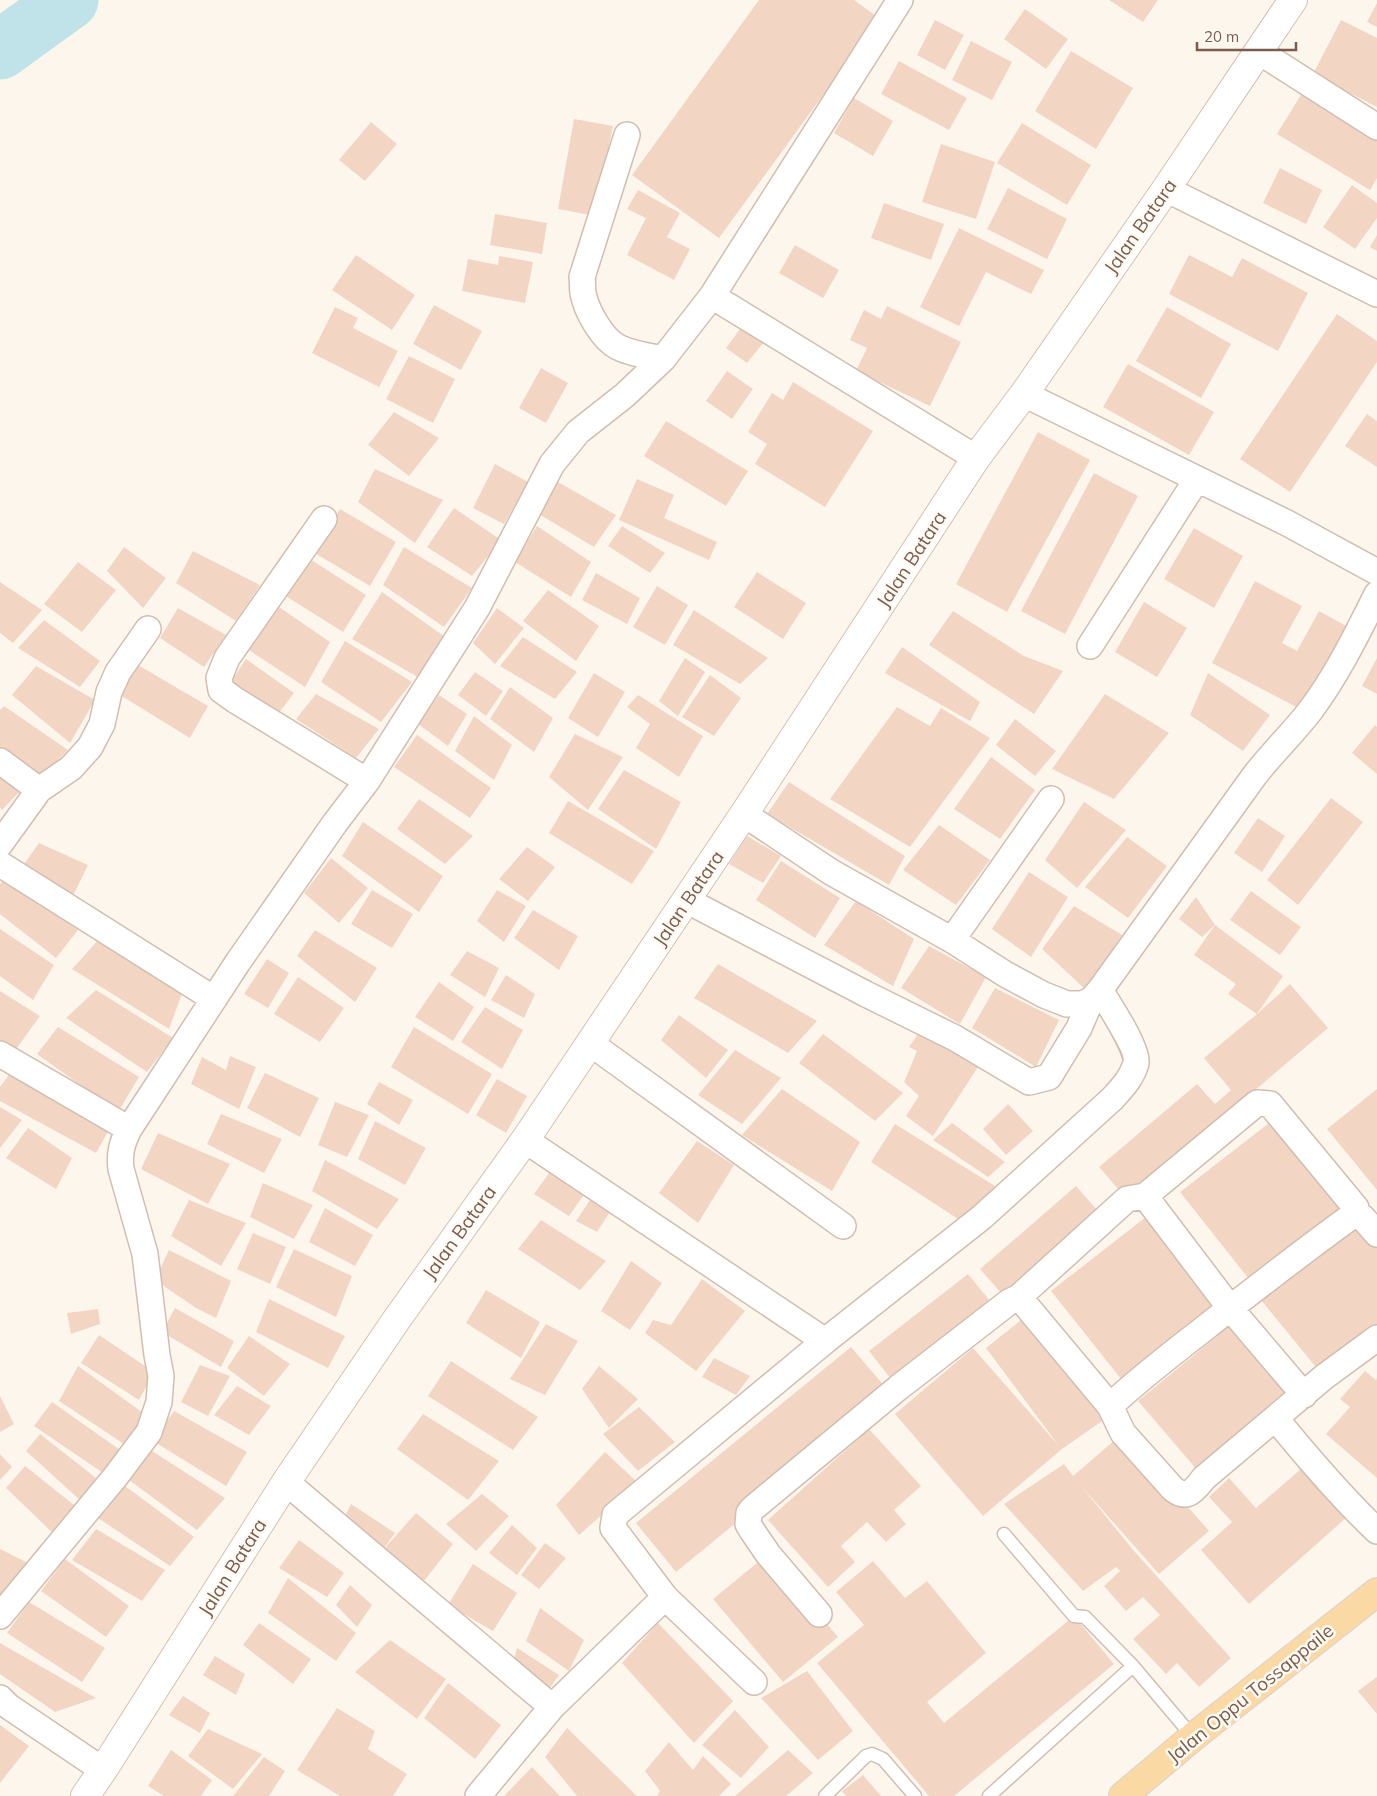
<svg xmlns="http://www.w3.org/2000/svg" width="1377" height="1796" font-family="Mulish,sans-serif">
  <rect width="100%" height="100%" fill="#fdf6ec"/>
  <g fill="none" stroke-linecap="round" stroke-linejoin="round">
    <path stroke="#bfe3e8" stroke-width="59" d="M0 50 69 0"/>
  </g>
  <path fill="#f3d5c3" d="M759 0H854L879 18 719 238 632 175Z
    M1109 0H1158L1143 22Z
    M1377 3V27L1367 22Z
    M1025 9 1068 39 1046 69 1004 39Z
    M935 20 964 35 945 70 917 55Z
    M1341 20 1377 38V107L1313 74Z
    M971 41 1012 62 992 100 952 80Z
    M1071 51 1133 88 1096 149 1035 111Z
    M899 61 967 98 949 130 881 94Z
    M1302 93 1377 138V178L1370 190 1277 134Z
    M854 98 893 121 873 156 834 133Z
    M574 119 613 126 595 216 558 209Z
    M371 122 397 144 365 181 339 160Z
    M1022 123 1091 165 1067 205 997 163Z
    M941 144 995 162 976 219 922 202Z
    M1280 168 1322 190 1306 224 1263 203Z
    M1352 185 1377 203V218L1355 249 1323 227Z
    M1008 188 1067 219 1047 259 987 229Z
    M638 190 680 213 667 237 690 249 674 280 627 255 646 218 627 209Z
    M884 203 944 224 931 260 871 238Z
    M495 214 547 223 542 254 490 245Z
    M959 228 1044 270 1031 294 986 272 959 326 920 307Z
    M1377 235V251L1370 247Z
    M795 245 839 270 823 298 779 273Z
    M356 255 415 295 392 330 332 290Z
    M1189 255 1232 277 1242 258 1308 293 1278 351 1169 294Z
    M499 256 533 262 525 303 462 291 468 259 498 265Z
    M434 305 482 331 461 370 413 344Z
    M887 306 961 342 930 406 856 371 867 348 850 340 864 310 881 319Z
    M335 307 358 318 353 328 398 351 379 387 312 353Z
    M1167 307 1231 344 1201 398 1136 361Z
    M1337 314 1377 341V362L1290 492 1240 459Z
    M746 321 768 337 747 363 726 348Z
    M409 356 455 379 433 423 386 399Z
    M1128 364 1214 412 1189 455 1103 407Z
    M541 368 568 383 546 423 519 408Z
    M727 371 753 389 732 419 706 401Z
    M793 382 873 431 825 507 755 464 767 444 748 432 772 393 783 400Z
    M394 412 439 438 409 476 368 445Z
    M1367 414 1377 421V467L1345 446Z
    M666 421 748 471 726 506 644 456Z
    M1038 432 1090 460 1007 612 956 584Z
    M495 464 528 482 504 524 473 508Z
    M375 469 443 500 415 543 358 502Z
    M1094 473 1138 496 1065 634 1021 611Z
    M637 479 674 495 664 518 717 542 709 560 619 520Z
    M558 482 616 515 594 547 537 513Z
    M454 508 501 540 472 576 427 547Z
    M340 509 396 542 370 586 313 552Z
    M537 526 591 562 571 597 515 562Z
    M622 526 665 553 650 573 608 546Z
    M1194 528 1243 556 1214 608 1164 579Z
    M124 547 166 578 143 608 107 571Z
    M404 547 472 588 444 627 383 585Z
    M193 551 260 585 236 621 176 583Z
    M310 559 366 595 343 632 284 595Z
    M78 562 116 590 82 632 44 604Z
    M757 572 806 603 783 639 734 607Z
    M596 573 640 598 627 624 582 600Z
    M1255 581 1302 606 1282 643 1297 651 1319 611 1350 628 1306 712 1212 663Z
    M0 582 42 610 13 643 0 633Z
    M657 586 688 605 665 645 633 627Z
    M548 590 599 626 576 661 523 621Z
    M382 592 445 637 421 679 352 639Z
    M1144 602 1187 628 1157 677 1115 652Z
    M279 607 330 642 305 687 244 647Z
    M178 608 226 635 204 667 160 638Z
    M497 608 524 628 495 664 473 643Z
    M694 610 768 658 740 684 673 645Z
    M953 611 1024 656 1063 671 1034 714 929 645Z
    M44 620 100 661 80 687 18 648Z
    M523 637 577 672 555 699 500 666Z
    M345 641 412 682 381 722 321 682Z
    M902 647 980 702 970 721 885 673Z
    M685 658 705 672 678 716 659 701Z
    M1377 658V694L1362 686Z
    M246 659 294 693 278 714 230 683Z
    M138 665 208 706 190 738 115 692Z
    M36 666 95 700 70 743 12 695Z
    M475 672 503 691 486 716 458 695Z
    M594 673 625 692 598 737 568 718Z
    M1208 673 1270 715 1243 751 1190 715Z
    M710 675 741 698 714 736 682 717Z
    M510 687 553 718 534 752 490 719Z
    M316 694 379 729 356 758 296 719Z
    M1105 694 1169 733 1114 799 1052 769Z
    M439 695 467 714 448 746 418 724Z
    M638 695 703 736 679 777 636 748 650 724 627 707Z
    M4 706 68 750 38 780 0 751V710Z
    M897 707 930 726 941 708 990 738 910 847 830 799Z
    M474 716 512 745 494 780 455 751Z
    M1015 719 1056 751 1035 776 996 745Z
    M1375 725 1377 727V774L1352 753Z
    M575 734 623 757 588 810 549 777Z
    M417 735 491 788 470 818 394 767Z
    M991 757 1035 790 1000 839 954 809Z
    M0 770 25 786 2 810 0 808Z
    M624 770 681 802 656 849 598 809Z
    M789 782 905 856 889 885 767 814Z
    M1331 798 1363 822 1298 905 1267 880Z
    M419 799 473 836 445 864 397 829Z
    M568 801 654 851 632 884 549 833Z
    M1084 802 1126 830 1077 888 1045 860Z
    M1258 818 1285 836 1262 872 1234 853Z
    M363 822 443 876 419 912 342 856Z
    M939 825 990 860 956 905 903 870Z
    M747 836 781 856 763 883 729 864Z
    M1127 837 1167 866 1128 918 1085 887Z
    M39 843 88 865 71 900 24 864Z
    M527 847 555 867 528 901 499 879Z
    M331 858 368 888 339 923 304 893Z
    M781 861 840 898 815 938 756 900Z
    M1029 872 1068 897 1031 957 992 929Z
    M6 879 78 930 56 958 0 914V884Z
    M372 890 413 914 392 948 351 924Z
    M497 890 526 906 504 942 477 921Z
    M1251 891 1301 927 1280 955 1230 920Z
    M1196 897 1215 925 1283 976 1257 1014 1290 984 1328 1028 1127 1199 1099 1167 1197 1084 1215 1104 1231 1090 1204 1058 1257 1014 1228 994 1236 984 1194 955 1215 925 1202 937 1179 919Z
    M856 901 914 939 893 986 824 945Z
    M1074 906 1122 935 1085 989 1042 949Z
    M533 910 578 936 559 970 514 938Z
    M0 929 54 965 33 1000 0 976Z
    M315 930 377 968 355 1002 297 956Z
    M100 938 183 991 169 1029 72 969Z
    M929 946 986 977 960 1024 901 988Z
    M467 951 499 968 485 997 450 975Z
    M267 959 289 973 268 1008 244 994Z
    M718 964 817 1021 788 1053 694 998Z
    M506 975 535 994 524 1018 491 1000Z
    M298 977 344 1008 320 1042 274 1014Z
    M439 982 474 1007 453 1041 415 1017Z
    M995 988 1059 1020 1036 1067 972 1028Z
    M96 990 173 1038 147 1072 66 1018Z
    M0 991 40 1016 14 1052 0 1041Z
    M485 1007 523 1030 502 1069 461 1042Z
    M679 1015 728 1050 706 1078 661 1040Z
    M58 1027 139 1077 118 1112 37 1054Z
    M414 1027 492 1074 468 1114 391 1067Z
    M921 1030 980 1064 933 1136 906 1116 919 1096 904 1082 917 1051 909 1047Z
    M823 1034 903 1093 875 1121 799 1063Z
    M735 1050 781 1078 742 1124 698 1095Z
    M230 1056 256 1067 239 1109 191 1084 202 1057 226 1070Z
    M11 1072 110 1128 96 1153 0 1101V1087Z
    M265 1073 319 1098 300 1137 247 1108Z
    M497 1079 527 1096 506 1133 476 1115Z
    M379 1082 413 1100 399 1125 367 1104Z
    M782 1089 860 1142 832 1191 742 1135Z
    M1377 1089V1190L1327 1129Z
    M335 1102 369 1115 347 1157 318 1145Z
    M1008 1104 1033 1131 1006 1155 983 1129Z
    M0 1107 22 1120 0 1148Z
    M221 1114 282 1139 264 1173 207 1144Z
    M1278 1116 1356 1208 1256 1288 1180 1192Z
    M375 1121 426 1148 405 1185 358 1159Z
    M952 1123 1005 1162 988 1177 933 1140Z
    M895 1124 995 1186 964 1223 871 1162Z
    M28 1128 72 1158 56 1189 6 1158Z
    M158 1133 230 1164 208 1204 141 1169Z
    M697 1141 734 1165 698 1223 659 1193Z
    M325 1160 399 1199 377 1229 312 1191Z
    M552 1169 585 1193 569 1216 534 1194Z
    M263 1183 313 1205 294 1239 250 1217Z
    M1076 1186 1105 1219 1009 1302 980 1269Z
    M594 1194 613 1207 597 1232 576 1221Z
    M189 1200 246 1223 221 1266 171 1236Z
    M325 1208 373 1235 355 1266 309 1242Z
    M1151 1213 1230 1308 1129 1389 1051 1291Z
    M1363 1218 1377 1234V1334L1324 1377 1261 1300Z
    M541 1220 606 1261 580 1290 518 1249Z
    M253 1233 286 1247 270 1284 237 1269Z
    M294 1249 352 1276 336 1317 276 1287Z
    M169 1250 231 1281 216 1318 196 1308 155 1280Z
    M631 1261 662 1283 630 1330 601 1311Z
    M968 1274 998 1311 898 1388 869 1351Z
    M702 1279 745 1311 696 1371 645 1333 653 1320 671 1325Z
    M486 1290 540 1322 521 1358 466 1323Z
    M269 1299 345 1336 328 1368 256 1332Z
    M175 1308 234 1341 221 1367 162 1332Z
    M98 1309 100 1324 71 1334 67 1313Z
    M1031 1312 1112 1414 1062 1449 983 1516 895 1414 973 1348 1059 1446 986 1348Z
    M1239 1318 1304 1395 1204 1478 1138 1401Z
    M546 1324 578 1341 545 1395 510 1379Z
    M99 1335 154 1372 139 1400 81 1363Z
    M249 1336 290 1364 264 1396 227 1368Z
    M851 1347 892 1395 676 1572 636 1523Z
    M714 1358 750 1376 736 1395 702 1377Z
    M451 1361 538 1417 513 1450 428 1396Z
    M200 1365 230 1376 208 1416 181 1402Z
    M78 1366 146 1415 127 1446 59 1401Z
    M599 1366 638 1399 609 1428 582 1389Z
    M1365 1371 1376 1380 1377 1378V1478L1326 1434 1350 1407 1340 1399Z
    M237 1386 271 1406 249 1435 214 1415Z
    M0 1396 14 1424 0 1432Z
    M52 1402 123 1452 106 1475 34 1426Z
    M639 1407 675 1442 638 1471 603 1434Z
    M174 1411 247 1452 226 1486 153 1441Z
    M423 1414 499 1461 468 1500 397 1449Z
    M869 1429 921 1486 894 1510 906 1524 886 1542 867 1522 841 1546 855 1562 828 1587 768 1520Z
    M1123 1433 1209 1531 1159 1574 1082 1487 1134 1551 1231 1658 1199 1687 1177 1663 1166 1674 1133 1639 1160 1615 1143 1597 1126 1611 1104 1586 1120 1571 1116 1567 1083 1591 1004 1504 1064 1464 1073 1476Z
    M40 1434 96 1478 81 1501 26 1451Z
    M149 1449 225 1498 197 1530 129 1480Z
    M605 1452 638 1483 579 1535 556 1505Z
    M0 1454 12 1467 0 1480Z
    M1310 1461 1355 1510 1249 1604 1201 1550 1232 1522 1209 1497 1229 1478 1256 1508Z
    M25 1466 79 1509 57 1537 6 1488Z
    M125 1486 194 1537 170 1566 98 1518Z
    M482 1494 509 1516 476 1551 446 1524Z
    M351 1504 395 1533 382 1551 416 1513 453 1544 420 1586 344 1518Z
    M512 1525 537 1548 517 1575 489 1553Z
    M96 1529 165 1570 142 1601 72 1560Z
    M299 1540 344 1573 327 1597 279 1568Z
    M545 1543 566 1558 539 1589 521 1575Z
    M0 1549 32 1565 0 1602Z
    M768 1554 838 1637 783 1682 713 1599Z
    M65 1559 129 1606 106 1637 41 1591Z
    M873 1561 905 1598 927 1581 986 1653 927 1702 944 1723 1074 1616 1114 1664 954 1796H929L817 1663 864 1625 836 1592Z
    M473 1564 517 1593 493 1631 448 1605Z
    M288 1578 356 1633 336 1661 268 1613Z
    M350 1585 372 1605 357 1627 336 1605Z
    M29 1602 105 1648 82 1682 7 1633Z
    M540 1608 584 1640 569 1671 526 1641Z
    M259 1623 311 1659 293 1684 243 1645Z
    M658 1623 733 1701 694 1743 622 1663Z
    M390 1640 446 1679 417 1719 355 1672Z
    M0 1643 96 1698 55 1712 0 1674Z
    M517 1648 559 1675 546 1693 513 1663Z
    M215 1656 245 1674 236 1695 203 1675Z
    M807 1671 853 1731 818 1760 761 1698Z
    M1377 1677V1714L1358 1691Z
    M448 1683 501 1725 475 1759 424 1718Z
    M183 1696 210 1713 200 1733 169 1715Z
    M337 1708 375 1731 368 1749 407 1774 393 1796H340L297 1770Z
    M735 1710 769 1747 741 1778 702 1745Z
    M0 1725 29 1746 0 1783Z
    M567 1728 637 1796H577L545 1757Z
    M208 1729 262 1754 233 1789 188 1756Z
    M669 1742 693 1770 703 1756 731 1784 719 1796H657L660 1791 645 1771Z
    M171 1750 212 1780 201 1796H164L148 1786Z
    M788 1750 813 1773 786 1796H735Z
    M264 1757 285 1771 269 1796H233Z
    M532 1767 560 1796H506L505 1795Z
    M863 1775 881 1796H846L842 1791Z"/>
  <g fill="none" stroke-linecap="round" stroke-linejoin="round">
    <defs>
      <path id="lane" d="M1004 1534 1074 1616 1085 1617 1133 1666 1193 1737
        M825 1796 866 1756 872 1754 883 1759 915 1796
        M989 1796 1133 1666"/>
      <path id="street" d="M1258 51 1377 127
        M627 135 582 277C583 282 582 288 583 293 586 310 602 339 618 347 631 354 649 356 663 359
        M1166 189 1377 294
        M712 296 976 458
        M1024 394 1287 523 1377 572
        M324 519 227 658 219 678 221 690 235 700 367 781
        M1090 646 1197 479
        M0 761 39 790
        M744 814 831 872 952 940 1005 974 1044 995 1067 1004H1082L1091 1000 1100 990 1255 775C1272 753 1293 733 1310 711 1337 675 1357 634 1377 594
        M0 844 39 790 71 768 90 747 102 724 109 692 118 672 148 629
        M0 864 214 999
        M686 900 866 994 955 1038 1029 1082 1049 1077 1079 1028 1091 1000
        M952 940 1051 799
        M590 1043 843 1226
        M0 1054 129 1129
        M525 1140 825 1341 982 1217 1112 1099C1122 1088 1132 1078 1136 1063 1139 1050 1108 1003 1100 990
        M1145 1196 1230 1308 1304 1395
        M1019 1297 1110 1406 1123 1433 1173 1489C1188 1501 1195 1489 1204 1478L1324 1377 1377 1338
        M1110 1406C1139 1379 1170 1355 1201 1331 1252 1291 1303 1251 1356 1213
        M1276 1419C1308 1458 1340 1496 1377 1531
        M286 1482 552 1707 478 1796
        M819 1614 768 1554 753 1532 748 1524 749 1513 752 1509 898 1388 1009 1302 1019 1297 1127 1199 1145 1196 1257 1103 1270 1104 1356 1208V1213L1363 1218 1377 1234
        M0 1616 116 1476 149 1432 159 1402 161 1376 157 1355 145 1254 121 1169C119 1153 122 1143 129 1129L238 962 335 823 367 781 477 608 552 464 578 432 625 395 663 359 712 296 900 0
        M754 1682 665 1597 613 1528 615 1515 825 1341
        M0 1698 8 1706 103 1770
        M552 1707 665 1597"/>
      <path id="secondary" d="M85 1796 103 1770 286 1482 397 1319 525 1140 744 814 976 458 1024 394 1166 189 1293 0"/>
      <path id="primary" d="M1123 1796 1193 1737 1377 1592"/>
    </defs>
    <use href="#lane" stroke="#d1beb0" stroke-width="15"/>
    <use href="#street" stroke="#d1beb0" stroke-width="28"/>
    <use href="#secondary" stroke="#d6c0b0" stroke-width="30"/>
    <use href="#primary" stroke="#dad1cd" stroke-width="30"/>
    <use href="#lane" stroke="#fff" stroke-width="12"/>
    <use href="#street" stroke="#fff" stroke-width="25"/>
    <use href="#secondary" stroke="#fff" stroke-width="28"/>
    <use href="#primary" stroke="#fbd9a5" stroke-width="28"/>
  </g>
  <g text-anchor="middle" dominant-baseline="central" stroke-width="5" stroke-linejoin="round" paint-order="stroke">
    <g font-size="19" fill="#7a5c4d" stroke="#fffaf3">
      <text transform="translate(1140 226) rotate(-55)">Jalan Batara</text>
      <text transform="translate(911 559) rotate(-57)">Jalan Batara</text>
      <text transform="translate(688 898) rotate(-56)">Jalan Batara</text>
      <text transform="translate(459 1232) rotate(-54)">Jalan Batara</text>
      <text transform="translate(232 1567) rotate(-58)">Jalan Batara</text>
      <text transform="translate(1250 1693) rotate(-39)">Jalan Oppu Tossappaile</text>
    </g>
  </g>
  <path d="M1197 42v8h99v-8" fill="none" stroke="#7a5c4d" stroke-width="2.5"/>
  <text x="1204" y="42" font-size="15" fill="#7a5c4d" stroke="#fffaf3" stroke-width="4" paint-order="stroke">20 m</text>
</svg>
